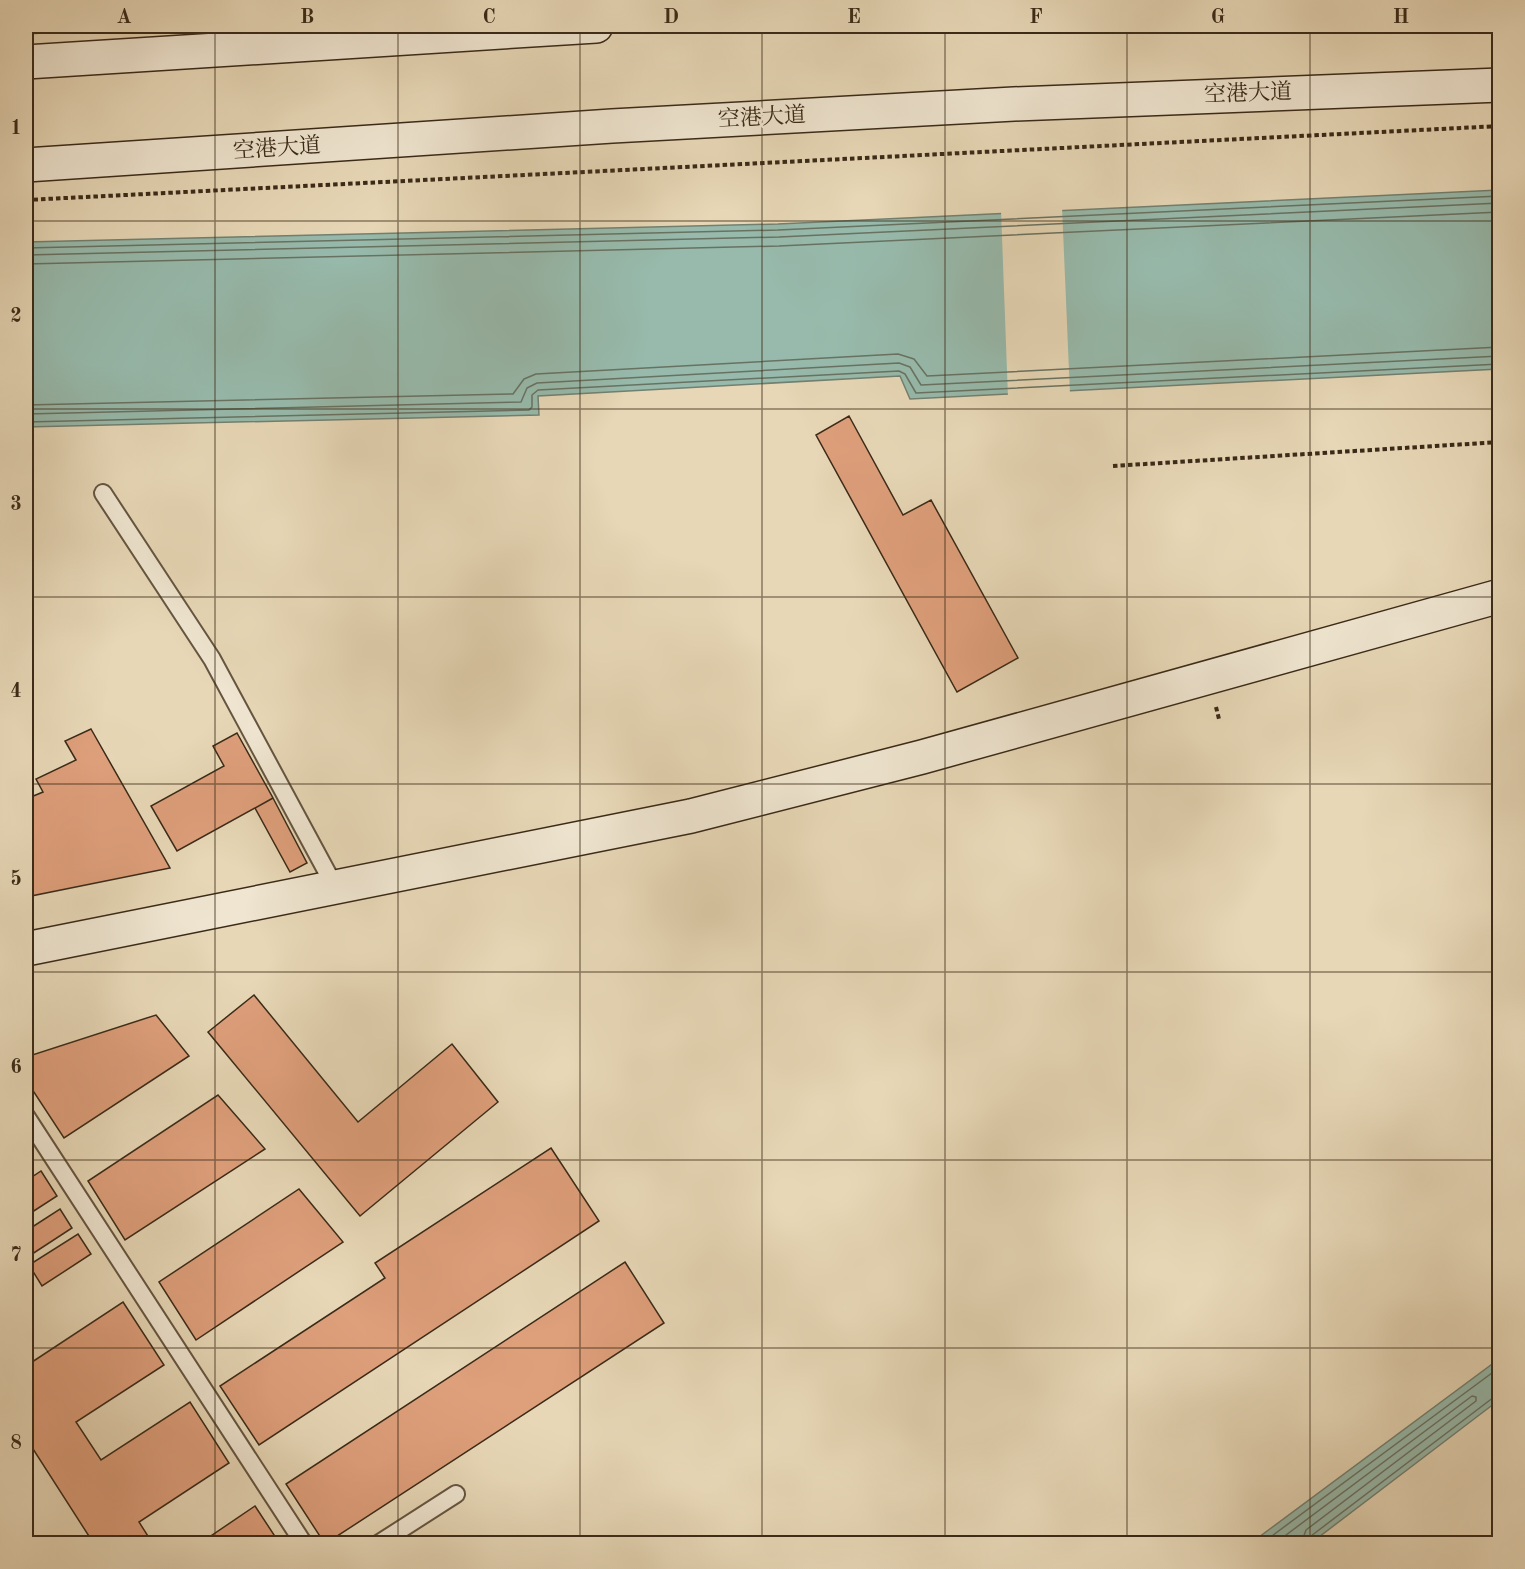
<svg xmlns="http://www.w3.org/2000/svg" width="1525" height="1569" font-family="'Old Standard TT','Noto Serif SC',serif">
  <rect width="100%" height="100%" fill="#e7d7b6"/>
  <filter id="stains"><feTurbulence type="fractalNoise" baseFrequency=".00333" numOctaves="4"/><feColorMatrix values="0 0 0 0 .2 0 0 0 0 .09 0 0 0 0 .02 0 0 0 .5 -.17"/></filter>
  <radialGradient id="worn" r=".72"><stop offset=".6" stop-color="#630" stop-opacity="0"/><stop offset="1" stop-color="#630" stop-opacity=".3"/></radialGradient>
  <path fill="#b7be8d" stroke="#787452" stroke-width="1.5" d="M26 26H175L26 34Z"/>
  <path fill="#97baac" stroke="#728071" stroke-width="1.5" d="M1499 190V369L910 399 900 376 538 396 539 415 26 427V242L778 224Z
    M1499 1359V1400L1311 1543H1251Z"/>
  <path fill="#e7d7b6" d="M1062 207 1070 394 1008 397 1001 210Z"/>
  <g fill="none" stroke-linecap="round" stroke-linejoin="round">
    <path stroke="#687262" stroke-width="1.5" d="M26 248 778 230 1500 196
      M26 255 779 237 1500 203
      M26 264 779 246 1500 212
      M26 405 513 394 524 379 536 374 898 354 914 359 927 376 1500 347
      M26 414 521 402 527 388 537 383 899 363 910 367 921 385 1500 356
      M26 422 529 410 532 407V395L538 390 899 371 905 374 916 393 1500 364
      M1261 1544 1500 1367
      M1274 1544 1472 1396 1476 1397V1401L1306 1530 1301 1544
      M1308 1544 1311 1536 1494 1397 1500 1395"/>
  </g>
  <path fill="#de9f7b" stroke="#3a2a18" stroke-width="1.5" d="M849 416 903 515 931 500 1018 658 957 692 816 435Z
    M91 729 170 868 26 897V799L43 792 36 779 76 760 65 741Z
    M237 733 273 798 177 851 151 806 224 766 213 746Z
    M273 798 307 863 290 872 255 808Z
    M254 995 358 1122 452 1044 498 1102 360 1216 208 1032Z
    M156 1015 189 1056 64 1138 26 1080V1057Z
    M218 1095 265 1149 125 1240 88 1181Z
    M551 1148 599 1221 259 1445 220 1386 385 1278 375 1263Z
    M41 1171 57 1196 26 1216V1181Z
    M299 1189 343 1242 196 1340 159 1282Z
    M60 1209 72 1228 26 1258V1231Z
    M78 1234 91 1254 42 1286 29 1265Z
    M625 1262 664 1323 325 1544 286 1484Z
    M123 1302 164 1365 76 1422 101 1460 190 1402 229 1463 139 1522 153 1544H94L26 1438V1366Z
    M255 1506 280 1544H199Z"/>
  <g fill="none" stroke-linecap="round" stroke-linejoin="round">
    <defs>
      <path id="lane" d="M103 493 212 659 335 887
        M26 1116 304 1544
        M378 1544 456 1494"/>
      <path id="secondary" d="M26 62 596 26
        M26 165 612 126 1014 104 1500 85
        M26 949 691 816 922 757 1500 596"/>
    </defs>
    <use href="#lane" stroke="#655540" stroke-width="20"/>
    <use href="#secondary" stroke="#3a2a18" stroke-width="36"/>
    <path stroke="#3a2a18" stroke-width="4" stroke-dasharray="4.5 3" stroke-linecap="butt" d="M26 200 1500 126
      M1113 466 1500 442
      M1216 707 1219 719"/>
    <use href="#lane" stroke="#efe5d0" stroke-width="16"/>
    <use href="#secondary" stroke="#efe5d0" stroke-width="33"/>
  </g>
  <path fill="none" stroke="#3a2a18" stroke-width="1.5" stroke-opacity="0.55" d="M215 26V1544M398 26V1544M580 26V1544M762 26V1544M945 26V1544M1127 26V1544M1310 26V1544M26 221H1500M26 409H1500M26 597H1500M26 784H1500M26 972H1500M26 1160H1500M26 1348H1500"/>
  <g text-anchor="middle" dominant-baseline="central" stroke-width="5" stroke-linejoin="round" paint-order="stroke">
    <g font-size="22" fill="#3a2a18" stroke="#efe5d0">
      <text transform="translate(1248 94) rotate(-2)">空港大道</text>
      <text transform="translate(762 118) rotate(-3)">空港大道</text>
      <text transform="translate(277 149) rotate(-4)">空港大道</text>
    </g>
  </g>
  <rect width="1525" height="1569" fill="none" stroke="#e7d7b6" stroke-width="66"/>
  <rect x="33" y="33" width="1459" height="1503" fill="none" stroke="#3a2a18" stroke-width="2"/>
  <g font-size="20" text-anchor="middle" font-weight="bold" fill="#3a2a18">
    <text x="124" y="23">A</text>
    <text x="307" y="23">B</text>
    <text x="489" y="23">C</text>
    <text x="671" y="23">D</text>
    <text x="854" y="23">E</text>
    <text x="1036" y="23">F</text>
    <text x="1218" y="23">G</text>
    <text x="1401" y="23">H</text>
    <text x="16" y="134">1</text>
    <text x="16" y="322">2</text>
    <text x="16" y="510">3</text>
    <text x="16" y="697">4</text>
    <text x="16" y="885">5</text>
    <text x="16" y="1073">6</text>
    <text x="16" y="1261">7</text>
    <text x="16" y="1449">8</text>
  </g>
  <rect width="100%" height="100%" filter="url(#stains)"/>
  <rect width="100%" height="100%" fill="url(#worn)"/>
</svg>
